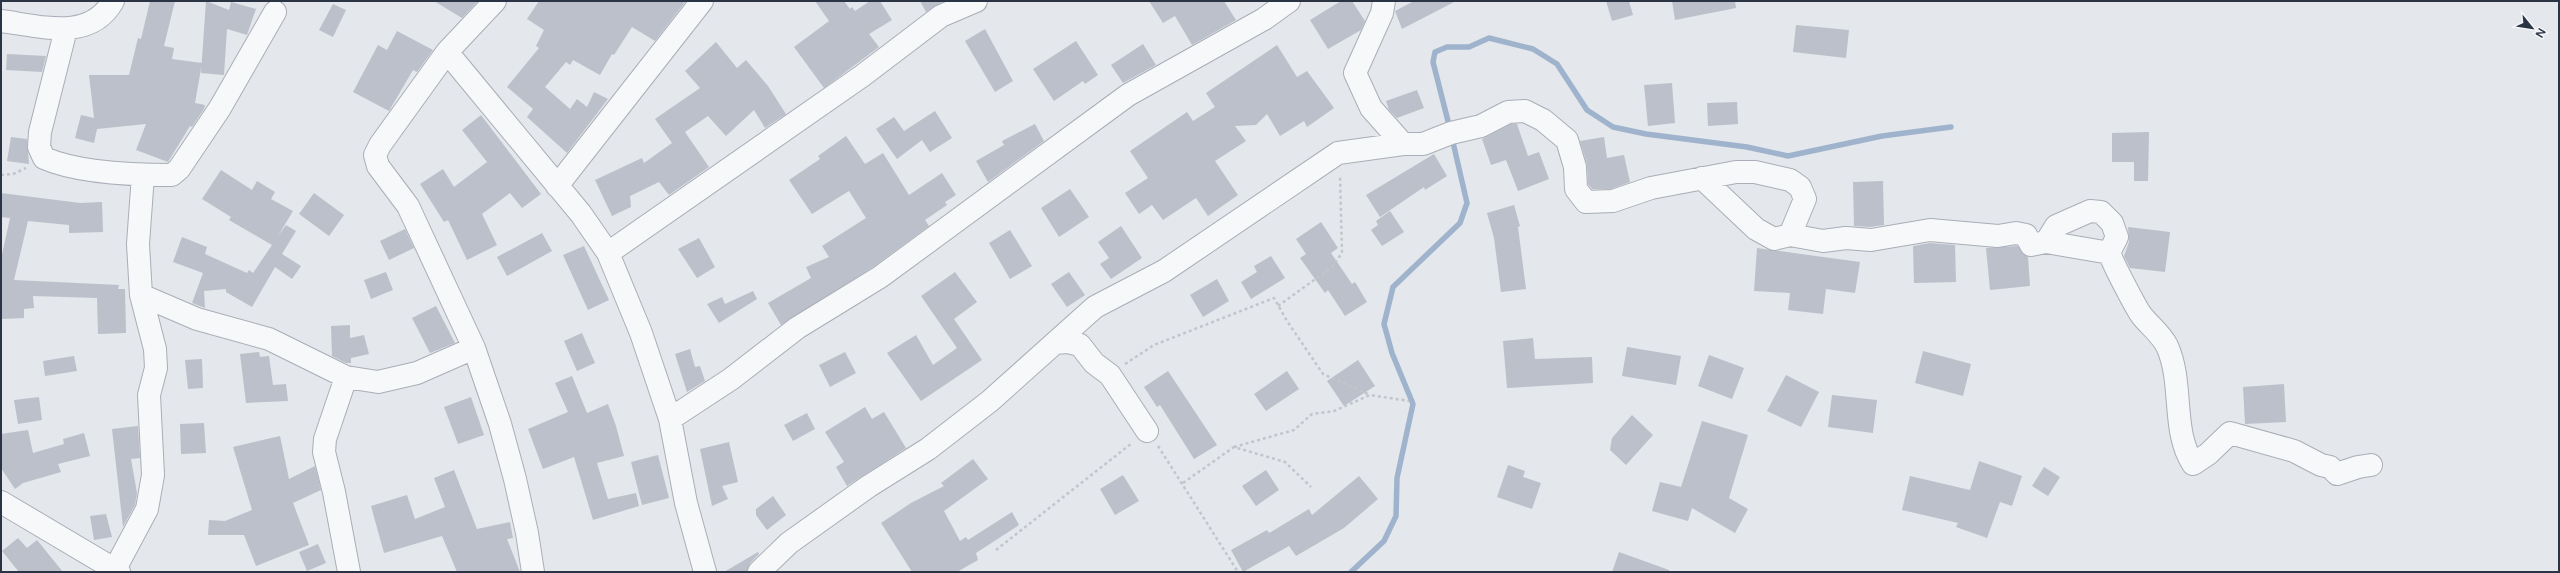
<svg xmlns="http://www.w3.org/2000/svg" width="2560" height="573" font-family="'Varela Round',sans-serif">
  <rect width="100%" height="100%" fill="#e4e7ec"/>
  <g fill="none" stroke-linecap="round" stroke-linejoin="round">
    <path stroke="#9fb4cc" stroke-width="5.5" d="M1450 129 1433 62 1435 52 1447 47H1469L1489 38 1533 49 1557 64 1587 110 1613 127 1646 134 1747 147 1788 156 1882 136 1951 127
      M1351 572 1384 541 1396 516 1397 478 1413 404 1392 353 1384 324 1393 287 1460 223 1467 203 1452 138"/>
  </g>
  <path fill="#bbc0ca" d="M150 1H175L164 46 174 48 172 59 202 63 195 103 205 105 204 109 192 127 190 126 168 162 136 150 146 124 97 129 94 143 75 138 81 115 94 118 89 75H129L138 38 141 39Z
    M206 1 229 10 231 2 256 9 247 35 227 29 224 75 201 73Z
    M434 1H478L462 18Z
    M539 1H686L655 41 632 27 614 55 612 54 600 75 573 60 570 65 566 62 545 87 570 109 577 99 587 107 594 92 608 99 567 153 527 117 533 109 507 87 539 48 536 46 544 30 527 19Z
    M815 1H844L850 9 852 7 855 11 870 1H880L892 20 869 34 879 47 824 88 794 47 829 21Z
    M920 1H944L926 12Z
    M1149 1H1224L1236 20 1192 45 1175 16 1163 23Z
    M1341 1H1352L1365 21 1361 30 1328 49 1310 20Z
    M1414 1H1456L1402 29 1395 11Z
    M1606 1H1629L1633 15 1612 21Z
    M1672 1H1735L1736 8 1675 20Z
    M333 4 346 10 333 37 319 30Z
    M1796 25 1849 30 1846 58 1793 52Z
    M985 29 1013 81 995 92 965 41Z
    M397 31 433 50 417 72 413 70 389 111 353 92 378 45 387 50Z
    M1076 41 1098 75 1085 84 1083 81 1054 101 1033 69Z
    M716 42 737 68 746 60 768 86 786 114 765 128 754 110 726 136 708 116 685 132 709 167 669 195 659 182 630 196 631 207 612 216 595 180 642 158 644 163 672 143 655 119 700 88 685 71Z
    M1143 44 1156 65 1123 83 1111 65Z
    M1277 45 1297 77 1307 71 1334 108 1307 127 1304 121 1280 136 1267 114 1256 125 1235 126 1246 141 1215 161 1238 195 1208 216 1196 198 1163 220 1152 205 1139 214 1125 193 1148 178 1130 151 1187 112 1193 121 1215 107 1206 93Z
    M7 54 46 56 42 72 6 70Z
    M1672 83 1675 123 1648 126 1644 85Z
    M1417 90 1424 108 1397 118 1389 110 1386 101Z
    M1737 102 1738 124 1708 126 1707 103Z
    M935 111 952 138 930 152 922 140 897 159 876 129 894 117 904 131Z
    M481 115 541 194 522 208 510 193 482 214 497 245 467 260 448 220 444 222 420 184 443 169 454 187 487 162 462 130Z
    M1035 124 1044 141 988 182 976 161 1004 145 1002 141Z
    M1511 124H1517L1528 156 1539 152 1549 179 1518 191 1506 160 1491 165 1482 139Z
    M2149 132 2148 181H2134V162H2112V133Z
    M846 136 865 164 883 153 909 195 942 173 956 195 945 202 947 205 925 220 929 226 873 267 781 325 768 303 811 278 806 267 829 257 822 246 866 218 849 191 812 214 789 180 820 159 818 156Z
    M11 137 27 139 29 164 7 161Z
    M1604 137 1607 158 1624 155 1630 182 1611 189H1592L1588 184 1587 164 1580 141Z
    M1434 154 1447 176 1425 190 1424 187 1380 217 1366 195Z
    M221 170 252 190 257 181 275 192 271 199 293 211 278 236 286 225 296 231 282 254 301 266 292 279 275 267 252 307 226 292V289L204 291 205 308 192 303 203 273 173 262 182 237 207 247 205 254 247 273 249 270 253 273 272 245 229 220 231 217 202 199Z
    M1883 181 1884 225 1870 227 1854 226 1853 182Z
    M1070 189 1089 217 1059 237 1041 208Z
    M1 193 80 203 102 202 103 232 69 233V225L28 221 14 280 119 285 118 289H125L126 333 98 334 97 298 33 296 34 308 24 309V318L1 319V259L10 218 1 217Z
    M314 193 344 215 329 236 299 214Z
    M1514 205 1520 226 1518 227 1526 289 1501 292 1494 238 1487 213Z
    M1390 211 1404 232 1382 246 1371 230 1378 225 1376 221Z
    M1321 222 1338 248 1331 253 1352 284 1355 282 1367 302 1345 316 1328 290 1325 293 1300 258 1306 254 1296 239Z
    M1121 226 1142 258 1111 279 1100 264 1109 258 1098 242Z
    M2128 227 2170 232 2165 272 2130 268 2124 256 2129 242Z
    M405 229 414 248 389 260 380 241Z
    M1010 230 1032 266 1010 279 989 243Z
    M542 233 552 251 507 276 497 257Z
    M699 238 715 267 697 278 678 249Z
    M1930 243 1955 245 1956 282 1914 283 1913 246Z
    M584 246 609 300 588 310 563 255Z
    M2018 246 2028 257 2030 286 1990 290 1986 248Z
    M1757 248 1860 262 1855 293 1826 289 1823 314 1788 310 1790 293 1754 291Z
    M1271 256 1285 278 1251 299 1241 282 1257 272 1254 266Z
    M386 272 393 290 371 299 364 280Z
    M955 272 977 302 954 319 982 360 921 401 887 353 916 335 933 365 957 348 921 296Z
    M1069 272 1085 295 1067 307 1051 284Z
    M1217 279 1229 301 1203 317 1190 295Z
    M753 291 757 299 719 323 707 304 722 297 725 304Z
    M436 306 455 343 430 353 412 318Z
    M350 325V338L364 335 369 354 351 358V363H346L332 356 331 326Z
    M582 333 595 363 577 371 564 341Z
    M1533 338 1535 359 1592 357 1593 383 1507 388 1503 341Z
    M1627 347 1681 356 1676 385 1622 376Z
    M690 349 695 367 700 366 705 381 687 392 675 354Z
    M1923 351 1971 364 1963 396 1915 383Z
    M259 352 260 357 269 356 273 385 286 384 288 401 246 403 240 354Z
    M845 352 856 373 830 387 819 365Z
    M1709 355 1744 368 1732 399 1698 386Z
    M74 356 77 371 45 376 43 361Z
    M202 359 203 388 188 389 185 360Z
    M1358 360 1375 386 1344 406 1327 381Z
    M1168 371 1217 445 1194 459 1160 405 1157 407 1144 387Z
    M1287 371 1299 389 1266 411 1254 394Z
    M1786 375 1819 392 1801 427 1767 411Z
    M572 376 587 413 608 404 616 426 624 456 597 463 608 499 636 493 639 506 593 520 574 457 543 469 528 429 568 412 555 383Z
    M2284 384 2286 422 2245 424 2243 387Z
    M1832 395 1877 400 1873 433 1828 427Z
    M39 397 42 420 18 424 14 400Z
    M471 397 484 435 458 444 444 407Z
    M865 407 872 419 884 412 906 448 847 486 836 467 844 462 825 432Z
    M807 413 815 429 793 441 784 425Z
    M1632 415 1653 435 1626 465 1610 450 1612 438Z
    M1702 421 1748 435 1729 498 1748 509 1735 533 1692 508 1688 521 1652 511 1660 482 1681 487Z
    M204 423 206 453 181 454 180 424Z
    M138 426 140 458 131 459 137 493 135 505 123 527 112 429Z
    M28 430 33 453 64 444 63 439 84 433 90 456 58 464 61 472 23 483 15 489 1 468V434Z
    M280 436 289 479 315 466 321 490 293 503 309 545 256 566 244 535H208L209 520 225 521 252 510 233 447Z
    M729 442 738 482 722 486 728 499 712 506 700 449Z
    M658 455 669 498 642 505 631 462Z
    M973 459 988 479 944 511 960 541 966 537 968 540 1012 512 1019 525 976 553 978 560 957 572H912L881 523 911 503 944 486 941 483Z
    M1979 461 2022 476 2012 506 2000 502 1987 538 1956 527 1958 523 1902 510 1910 476 1970 490Z
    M1508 465 1525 471 1523 477 1541 483 1532 509 1497 497Z
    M2044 467 2060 477 2048 496 2032 486Z
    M454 470 477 529 510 522 513 538 507 539 520 572H457L442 536 384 553 371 506 407 495 415 519 445 507 434 478Z
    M1266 470 1279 490 1256 506 1242 486Z
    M1123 475 1139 501 1115 515 1100 489Z
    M1359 476 1378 499 1344 528 1296 556 1289 546 1243 572 1231 550 1267 530 1269 533 1309 509 1312 515Z
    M773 496 786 515 767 530 756 515V509Z
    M106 514 112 537 94 540 90 516Z
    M18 538 27 548 37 540 63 572H19L2 551Z
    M318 544 326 563 307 571 299 552Z
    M758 552 759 554 750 563 747 572H724Z
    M1619 552 1669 570V572H1612Z"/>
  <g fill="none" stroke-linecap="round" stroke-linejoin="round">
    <defs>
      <path id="minor" d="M495 1 447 52 380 145 375 155 378 166 408 206 474 348 500 424 515 479 527 533 533 572
        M1384 1 1382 13 1355 73 1371 108 1403 144
        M1 21C40 26 90 42 113 1
        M66 29 40 132 39 147 44 158C78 173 134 175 172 175L179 169 220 108 275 12
        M447 52 581 214 608 253 641 333 670 419 686 503 705 572
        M557 186 702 1
        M1790 235 1823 241 1846 238 1871 240 1930 230 1998 236 2016 233 2026 235 2031 245 2046 242
        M608 253 862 76 941 16 976 1
        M2110 253 2046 242 2056 226 2090 211 2101 212 2112 223 2117 237C2115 242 2110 249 2110 254 2111 260 2137 310 2142 316 2150 326 2161 334 2167 346 2184 383 2171 430 2193 464L2208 454 2230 433 2294 451 2321 465 2330 467 2337 474 2358 467 2371 465
        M141 295 197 319 269 339 346 377 378 382 417 373 474 348
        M1055 343 1068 342 1080 345 1094 363 1110 375 1147 431
        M346 377 325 439 324 452 334 492 349 572
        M670 419 731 379 797 328 880 277 1128 95 1264 19 1289 1
        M1 502 119 572
        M115 569 147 509 153 475 149 395 156 368 155 349 141 295 138 244 143 175
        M759 572 789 543 869 486 928 449 990 401 1095 307 1164 271 1338 153 1403 144H1423L1451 133 1481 126 1508 112 1525 111 1543 120 1567 140 1575 167 1576 189 1586 202 1613 201 1651 188 1736 172H1755L1790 180 1800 187 1805 199 1790 235 1774 239 1756 229 1702 178"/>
    </defs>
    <use href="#minor" stroke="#a9aeb7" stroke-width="24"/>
    <path stroke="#c2c5cb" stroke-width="2.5" stroke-dasharray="3 3" stroke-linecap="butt" d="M1 175 13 174 26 168
      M1278 306 1332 267 1342 253 1340 175
      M1125 364 1154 345 1274 298 1287 321 1323 374 1370 395
      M1158 446 1238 572
      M1234 447 1294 430 1312 414 1334 411 1370 395 1409 401
      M1183 483 1234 447 1285 462 1311 487
      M996 550 1132 443"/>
    <use href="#minor" stroke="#f7f8fa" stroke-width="22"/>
  </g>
  <rect width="2560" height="573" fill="none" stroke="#2b3445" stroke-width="4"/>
  <g transform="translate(2532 28) rotate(120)" stroke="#f4f6f9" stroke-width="3" paint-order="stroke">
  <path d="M0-3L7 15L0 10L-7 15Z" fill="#2b3445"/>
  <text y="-6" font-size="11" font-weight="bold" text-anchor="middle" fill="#2b3445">N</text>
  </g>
</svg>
